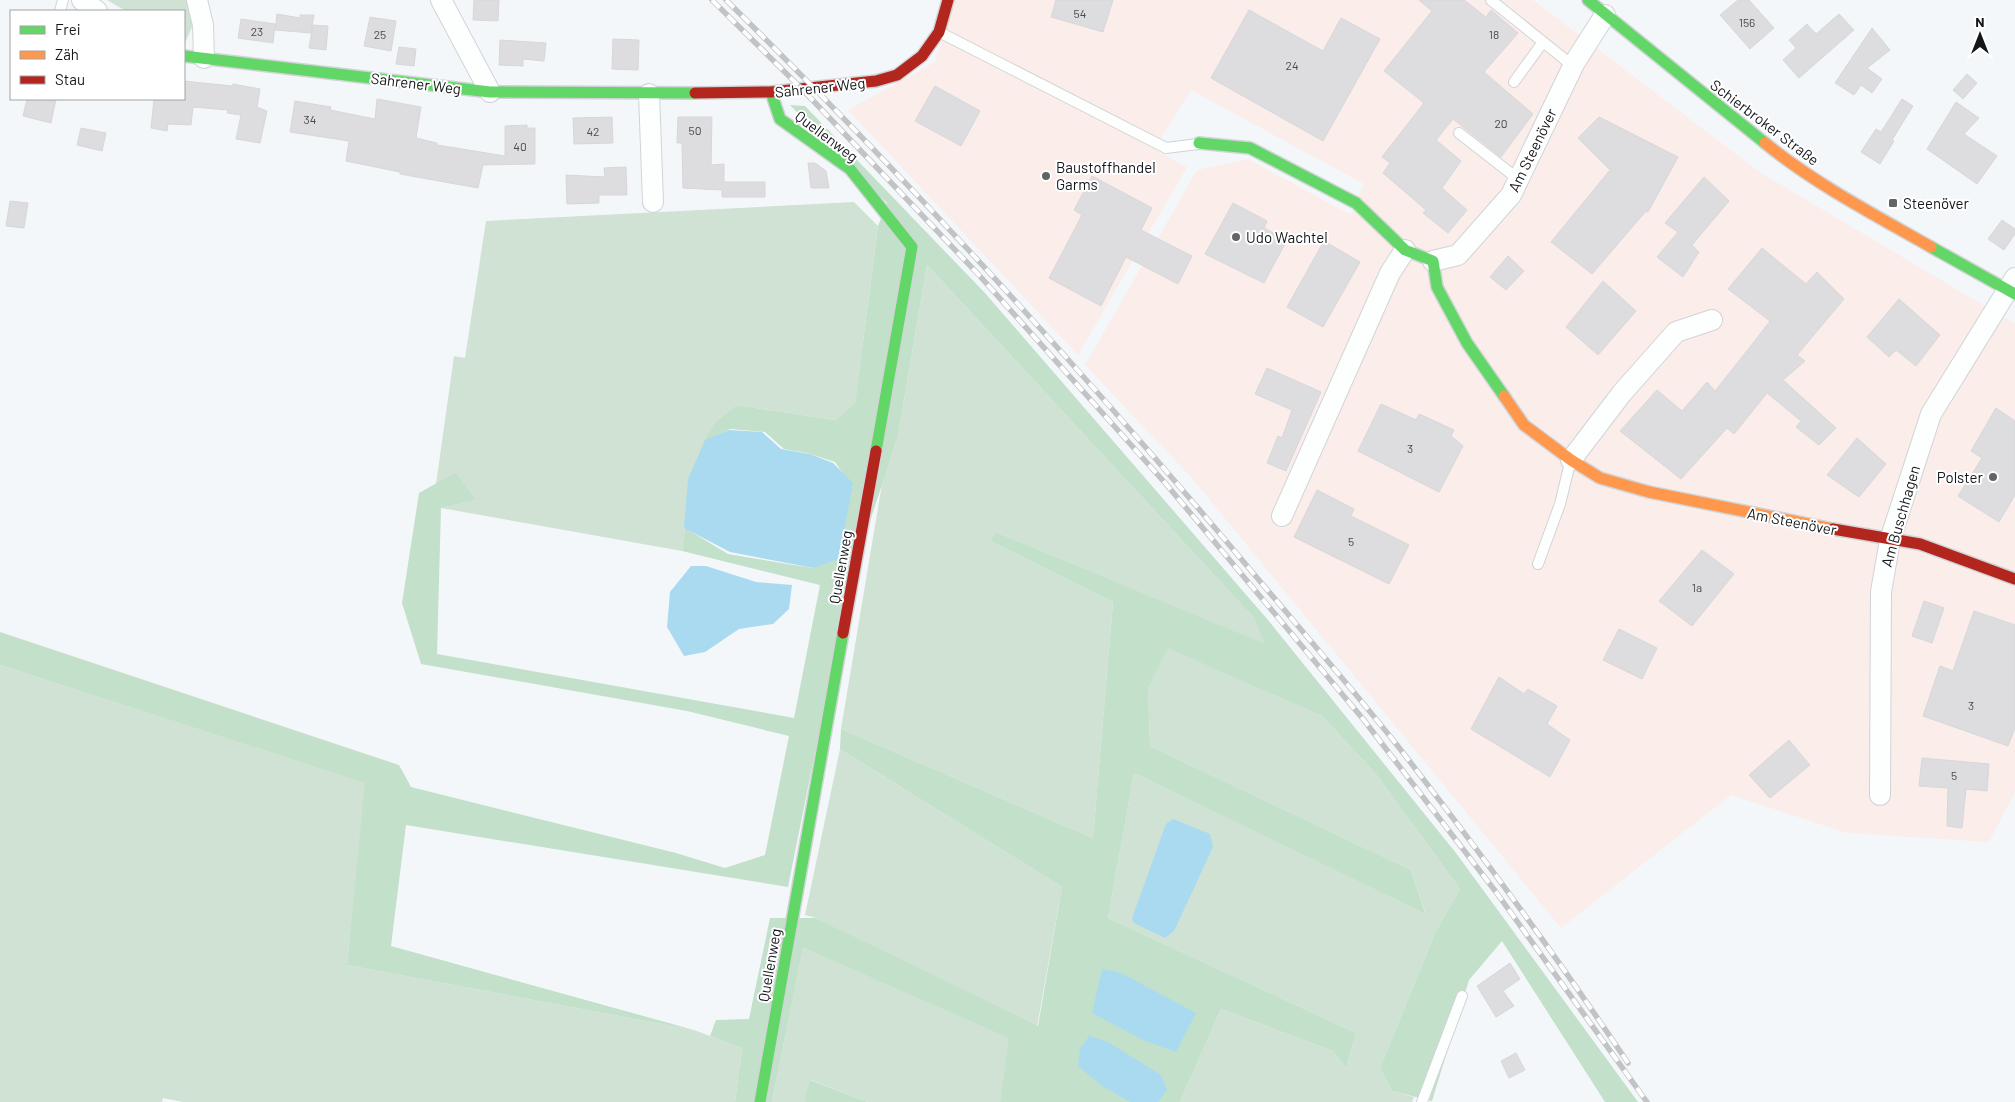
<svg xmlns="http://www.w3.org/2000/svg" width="2015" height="1102" font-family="Barlow,sans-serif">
  <rect width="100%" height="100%" fill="#f4f7fa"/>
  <path fill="#faedea" d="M955 0H1533L1761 173 2015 324V792L1989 842 1847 833 1731 795 1561 928 1191 477 1085 365 1197 170 1248 159 1351 215 1364 184 1191 90 1154 149 1187 167 1078 355 848 110 935 62Z"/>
  <path fill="#cfe2d4" d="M107 0H188L193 25 184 45V11H126Z
    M854 202 878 226 855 403 835 420 736 405 714 423 705 441 685 528 682 551 441 508 474 500 456 472 436 484 454 356 465 358 486 221Z
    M927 265 1253 617 1266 645 996 532 990 541 1113 602 1093 838 841 729 882 484 898 436Z
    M1168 647 1322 716 1376 774 1460 889 1435 933 1380 1068 1392 1091 1414 1097 1412 1102H1180L1221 1009 1333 1051 1346 1068 1356 1033 1108 918 1134 773 1425 912 1411 870 1150 746 1148 689Z
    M0 665 366 783 347 965 694 1030 742 1048 735 1102H183L163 1098 162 1102H0Z
    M840 749 1062 887 1037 1027 816 918 805 915Z
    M803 948 1010 1038 1000 1102H868L811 1080 804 1102H772Z"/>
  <path fill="#c3e0ca" d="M790 105 805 106 985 293 1268 620 1456 853 1638 1102H1605L1502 941 1469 980 1432 1101 1392 1091 1380 1068 1435 933 1460 889 1376 774 1322 716 1168 648 1148 689 1150 746 1411 870 1425 913 1134 773 1108 918 1356 1033 1346 1068 1333 1051 1221 1009 1180 1102H1000L1009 1038 803 948 772 1102H735L742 1048 710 1036 716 1020 749 1019 770 918H816L1038 1026 1062 887 840 749 841 729 1093 838 1113 602 990 541 996 532 1265 644 1253 617 927 265 898 436 848 588 788 887 406 825 391 946 694 1030 347 965 365 783 0 665V632L399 765 411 787 676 853 725 868 765 855 789 736 687 711 421 664 402 603 419 493 456 472 475 500 441 508 437 654 794 718 820 585 682 551 685 528 728 554 812 568 840 558 851 485 835 462 807 453 784 449 765 432 730 429 704 442 714 423 736 405 835 420 855 403 878 226 887 203Z
    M810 1080 868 1102H804Z"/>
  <path fill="#aadaf0" d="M729 430 762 432 781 449 810 454 833 463 853 483 839 559 813 568 730 552 684 528 688 479 705 440Z
    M691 566H706L756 582 792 585 789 609 773 624 739 629 705 652 684 656 667 627 670 592Z
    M1173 819 1210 834 1213 847 1174 931 1165 938 1134 923 1132 918 1166 824Z
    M1102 969 1121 973 1196 1013 1176 1052 1143 1040 1092 1013Z
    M1089 1036 1108 1042 1161 1075 1167 1090 1158 1102H1130L1102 1086 1078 1066 1080 1049Z"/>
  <path fill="#dddcdf" stroke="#d7d7da" d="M474 0H499L498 21 473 20Z
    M1056 0H1113L1103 32 1051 17Z
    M1419 0H1464L1486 17 1491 10 1518 33 1484 72 1533 114 1501 157 1453 119 1436 140 1461 161 1442 188 1467 210 1448 233 1423 213 1426 210 1383 173 1390 163 1382 157 1424 103 1384 71 1432 11Z
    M1738 0H1749L1774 28 1750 49 1720 15Z
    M1249 10 1323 51 1341 18 1380 39 1323 141 1211 78Z
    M277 14 300 18V15H314L311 33 275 30Z
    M1839 14 1854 30 1799 78 1783 60 1796 48 1789 40 1807 24 1816 34Z
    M370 17 396 21 391 51 364 46Z
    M241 19 275 24 273 43 238 38Z
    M313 25 328 26 326 50 309 48Z
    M1872 28 1890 50 1867 68 1882 79 1872 93 1861 85 1854 95 1835 83Z
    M613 39 639 40 638 70 612 69Z
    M500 40 546 43 544 61 523 59V66L499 65Z
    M399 47 416 49 414 66 396 64Z
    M1967 74 1977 83 1963 99 1953 90Z
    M184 81 232 86 233 84 260 89 257 107 267 111 260 143 236 139 241 115 227 113 228 110 193 107 191 125 168 124 167 131 151 128 154 99H184Z
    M935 86 980 111 961 146 915 121Z
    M27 99H56L51 123 23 116Z
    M377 99 421 107 416 138 437 143V145L505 156V126L527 125V128H535V164L483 165 478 188 400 174V172L346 161 349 141 290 132 295 101 331 107 330 110 375 119Z
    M1902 99 1913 106 1892 140 1894 141 1880 164 1861 152 1876 129 1881 132Z
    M1956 102 1979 118 1964 134 1997 156 1977 184 1927 149Z
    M612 117 613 143 574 144 573 118Z
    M678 117H712L711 165 724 164V182H765V197H722V190L683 188 682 143H677Z
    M1599 117 1678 157 1648 212 1646 211 1592 274 1551 242 1610 170 1578 138Z
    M81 128 106 133 102 151 77 145Z
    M808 163H815L826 171 829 188H811Z
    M626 167 627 195H599V203L567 204 566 175 605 177 604 168Z
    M1092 176 1152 208 1141 230 1192 256 1178 284 1126 257 1101 306 1049 278 1082 215 1074 210Z
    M1704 177 1729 201 1692 245 1699 252 1683 277 1657 257 1678 232 1665 223Z
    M10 201 28 203 24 228 6 226Z
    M1233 203 1267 221 1264 228 1287 240 1264 283 1205 254Z
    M2002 220 2015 229V234L2004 250 1988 239Z
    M1324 241 1360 262 1323 327 1287 307Z
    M1762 248 1806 284 1817 272 1844 299 1797 355 1805 361 1783 380 1836 428 1819 445 1796 427 1801 421 1767 393 1734 434 1727 428 1681 479 1620 431 1657 390 1682 411 1707 382 1715 391 1754 342 1770 321 1728 289Z
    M1508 256 1524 271 1506 290 1490 277Z
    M1603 281 1636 311 1598 355 1566 327Z
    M1899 299 1940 335 1916 366 1896 350 1889 357 1867 337Z
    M1267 368 1321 392 1286 471 1267 463 1278 436 1282 438 1292 410 1255 394Z
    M1381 404 1416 420 1419 414 1454 430 1451 436 1463 446 1439 492 1358 451Z
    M1996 408 2015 421V495L1999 522 1958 496 1982 458 1971 451Z
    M1857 438 1886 464 1859 497 1827 475Z
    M1317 490 1354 509 1351 516 1409 545 1389 584 1294 537Z
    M1702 550 1734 574 1692 626 1659 601Z
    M1924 601 1944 608 1932 643 1912 636Z
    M1974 611 2015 625V728L2008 746 1923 716 1940 666 1953 671Z
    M1619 629 1657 648 1642 679 1603 660Z
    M1499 677 1524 694 1528 689 1557 706 1547 724 1570 740 1550 777 1471 729Z
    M1789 740 1810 765 1770 798 1749 775Z
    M1922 758 1989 764 1987 791 1966 789 1962 828 1947 826 1948 788 1919 786Z
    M1510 963 1520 979 1503 991 1514 1006 1496 1017 1477 986Z
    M1516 1053 1525 1070 1509 1078 1501 1061Z"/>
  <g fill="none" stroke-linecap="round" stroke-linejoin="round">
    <defs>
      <path id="lane" d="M1491 0 1573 66
        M60 11 63 0
        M939 32 1166 148 1198 144
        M1514 82 1543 42
        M1459 133 1518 179
        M1538 564 1560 504 1570 463
        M1422 1102 1462 996"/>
      <path id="street" d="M82 0 97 11
        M197 0 203 25 204 58
        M441 0 490 92
        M649 94 653 202
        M1433 261 1458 255 1511 195 1575 62 1605 15
        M1571 460 1622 393 1676 332 1712 320
        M1282 516 1390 273 1405 250
        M1880 795 1881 592 1890 540 1931 414 2015 278"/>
      <path id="fast" d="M1588 0 1765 143
        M184 56 490 92 695 93
        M771 92 780 119 850 169 912 247 876 451
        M1199 143 1250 148 1356 203 1405 250 1433 261 1437 287 1467 343 1504 396
        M1931 247 2015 294
        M760 1102 843 633"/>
      <path id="slow" d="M1765 143C1815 184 1875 215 1931 247
        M1504 396 1524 425 1571 460 1600 478 1649 492 1833 529"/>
      <path id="jam" d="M695 93 771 92 876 81 897 75 922 56 939 32 948 0
        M1833 529 1920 544 2015 579
        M843 633 876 451"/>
    </defs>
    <use href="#lane" stroke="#d1d4d7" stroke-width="12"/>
    <use href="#street" stroke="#d1d4d7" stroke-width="22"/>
    <use href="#fast" stroke="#d1d4d7" stroke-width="14"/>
    <use href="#slow" stroke="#d1d4d7" stroke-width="14"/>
    <use href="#jam" stroke="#d1d4d7" stroke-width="14"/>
    <use href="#lane" stroke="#fdfefe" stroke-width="10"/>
    <use href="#street" stroke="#fdfefe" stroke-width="20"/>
    <use href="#fast" stroke="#63d668" stroke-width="11"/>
    <use href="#slow" stroke="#ff974d" stroke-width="11"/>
    <use href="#jam" stroke="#b3261e" stroke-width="11"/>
    <defs>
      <path id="rail" d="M712 0 802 89 978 274 1166 484 1363 719 1496 892 1647 1102
        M726 0C911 182 1086 374 1253 573 1301 630 1350 686 1397 745 1477 848 1555 954 1628 1063"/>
    </defs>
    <use href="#rail" stroke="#c2c3c4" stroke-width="5.5"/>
    <use href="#rail" stroke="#fff" stroke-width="4" stroke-dasharray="11" stroke-linecap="butt"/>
  </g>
  <g fill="#626568" stroke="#fff" stroke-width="2">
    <circle cx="1046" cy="176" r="5"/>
    <rect x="1888" y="198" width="10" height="10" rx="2.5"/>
    <circle cx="1236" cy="237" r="5"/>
    <circle cx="1993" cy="477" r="5"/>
  </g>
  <g text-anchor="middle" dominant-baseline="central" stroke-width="4" stroke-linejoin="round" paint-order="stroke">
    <g font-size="12" fill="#484a4d">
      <text x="1080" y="13">54</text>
      <text x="1747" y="22">156</text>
      <text x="257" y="31">23</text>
      <text x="380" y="34">25</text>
      <text x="1494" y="34">18</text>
      <text x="1292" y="65">24</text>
      <text x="310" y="119">34</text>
      <text x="1501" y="123">20</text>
      <text x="695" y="130">50</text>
      <text x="593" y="131">42</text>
      <text x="520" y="146">40</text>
      <text x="1410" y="448">3</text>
      <text x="1351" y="541">5</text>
      <text x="1697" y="587">1a</text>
      <text x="1971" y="705">3</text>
      <text x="1954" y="775">5</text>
    </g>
    <g font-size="15" fill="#14171a" stroke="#fff">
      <text transform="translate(416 83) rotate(7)">Sahrener Weg</text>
      <text transform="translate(820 87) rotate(-6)">Sahrener Weg</text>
      <text transform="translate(1765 122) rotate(37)">Schierbroker Straße</text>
      <text transform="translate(827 136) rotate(37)">Quellenweg</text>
      <text transform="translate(1532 150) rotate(-64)">Am Steenöver</text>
      <text transform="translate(1900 516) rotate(-74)">Am Buschhagen</text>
      <text transform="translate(1792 521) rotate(11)">Am Steenöver</text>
      <text transform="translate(840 567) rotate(-80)">Quellenweg</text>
      <text transform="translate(769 965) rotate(-80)">Quellenweg</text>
    </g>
    <g font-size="15" fill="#14171a" stroke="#fff" text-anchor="start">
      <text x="1056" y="167">Baustoffhandel<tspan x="1056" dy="17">Garms</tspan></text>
      <text x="1903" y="203">Steenöver</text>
      <text x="1246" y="237">Udo Wachtel</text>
      <text x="1983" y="477" text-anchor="end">Polster</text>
    </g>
  </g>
  <rect x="10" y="10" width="175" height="90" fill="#ffffff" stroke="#a1a2a3"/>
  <rect x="20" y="26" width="25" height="8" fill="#63d668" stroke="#a1a2a3"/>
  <text x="55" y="35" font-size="15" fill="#14171a">Frei</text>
  <rect x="20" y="51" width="25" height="8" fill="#ff974d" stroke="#a1a2a3"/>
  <text x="55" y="60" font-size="15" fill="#14171a">Zäh</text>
  <rect x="20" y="76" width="25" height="8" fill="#b3261e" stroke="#a1a2a3"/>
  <text x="55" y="85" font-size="15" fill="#14171a">Stau</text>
  <g transform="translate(1980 35)" stroke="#ffffff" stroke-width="4" paint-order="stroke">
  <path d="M0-4L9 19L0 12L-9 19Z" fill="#14171a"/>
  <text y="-8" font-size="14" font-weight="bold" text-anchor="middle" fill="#14171a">N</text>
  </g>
</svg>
